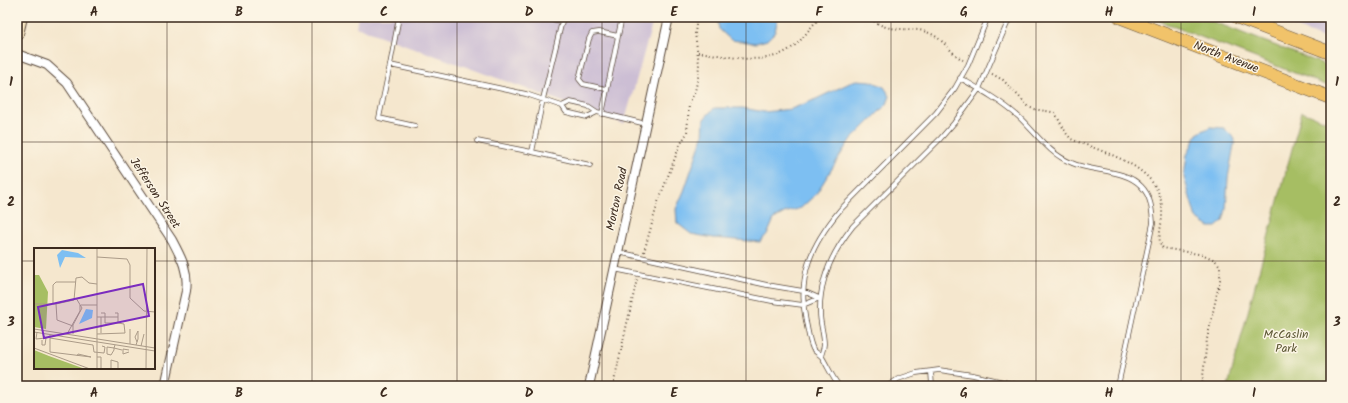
<svg xmlns="http://www.w3.org/2000/svg" width="1348" height="403" font-family="Kalam,sans-serif">
  <rect width="100%" height="100%" fill="#fcf5e5"/>
  <filter id="ink" filterUnits="userSpaceOnUse"><feTurbulence type="fractalNoise" baseFrequency=".025" numOctaves="2"/><feDisplacementMap in="SourceGraphic" scale="8" xChannelSelector="R" yChannelSelector="G"/><feConvolveMatrix kernelMatrix="1 2 1 2 8 2 1 2 1" color-interpolation-filters="sRGB"/></filter>
  <filter id="wash" filterUnits="userSpaceOnUse"><feTurbulence type="fractalNoise" baseFrequency=".012" numOctaves="4" result="noise"/><feDisplacementMap in="SourceGraphic" scale="16" xChannelSelector="R" yChannelSelector="G"/><feGaussianBlur stdDeviation="0.9" result="paint"/><feColorMatrix in="noise" values="0 0 0 0 0 0 0 0 0 0 0 0 0 0 0 0 0 1.4 0 .05"/><feComposite in="paint" operator="in"/></filter>
  <g filter="url(#wash)">
    <rect width="100%" height="100%" fill="#f5e7ce"/>
    <path fill="#ccbed4" d="M358 17H654L624 124 356 27Z
      M1270 17H1331V41Z"/>
    <path fill="#a6be63" stroke="#707440" d="M1149 17H1201L1331 67V87Z
      M1302 112 1331 123V386H1228Z"/>
    <path fill="#7dbff2" stroke="#5c7488" d="M717 17H778L775 32 767 40 756 43 731 40 719 29Z
      M856 80 871 81 884 87 890 96 887 104 848 143 816 194 801 208 784 213 774 219 768 233 760 242 714 238 691 234 677 223 676 209 684 191 703 136 704 119 714 108H743L764 112 791 109 814 100Z
      M1210 127 1224 128 1235 139 1228 178 1226 209 1223 221 1216 227H1209L1196 218 1184 177 1187 155 1197 134Z"/>
  </g>
  <g filter="url(#ink)">
    <g fill="none" stroke-linecap="round" stroke-linejoin="round">
      <defs>
        <path id="lane" d="M542 17 562 21 543 99 532 152 590 165
          M1266 26 1269 17
          M390 65 399 17
          M960 78C981 90 1001 101 1019 117 1036 133 1049 154 1072 163 1091 172 1126 169 1141 186 1151 196 1152 209 1153 223L1118 386
          M606 89 583 84 579 79 589 39 592 33 599 32 618 36
          M562 106 570 102 575 103 588 106 597 112 646 124
          M602 114 622 17
          M415 126 379 118 390 65 526 94 562 106 566 112 587 117 597 112
          M477 141 532 152
          M618 252 767 285 803 291 819 298
          M614 269 772 301 803 305 820 298
          M821 356C822 352 824 348 824 344 824 334 820 324 820 313 819 281 833 251 853 226L940 139 954 123 979 89 1010 17
          M931 371 932 386
          M839 386C832 377 828 367 822 357 819 354 815 352 813 349 809 341 808 330 806 322 797 276 811 245 840 210L936 113 955 88 968 65 988 17
          M888 386 898 379 916 373 939 370 973 375 1021 386"/>
        <path id="street" d="M17 54 47 65 67 83 172 240C181 257 189 271 186 291L165 386
          M589 386 669 17"/>
        <path id="secondary" d="M17 34 21 17"/>
        <path id="primary" d="M1120 17 1331 98
          M1237 17 1331 53"/>
      </defs>
      <use href="#lane" stroke="#574638" stroke-width="5.5"/>
      <use href="#street" stroke="#574638" stroke-width="10"/>
      <use href="#secondary" stroke="#574638" stroke-width="14"/>
      <use href="#primary" stroke="#574638" stroke-width="14"/>
      <path stroke="#574638" stroke-width="2" stroke-dasharray="1 3" stroke-linecap="butt" d="M867 17C874 21 879 25 886 27 900 31 916 27 929 33 944 39 950 53 963 60
        M698 52C729 56 767 68 794 46 805 38 810 25 822 17
        M992 74 1003 80 1029 107C1037 111 1046 110 1055 113L1066 133 1071 139C1106 154 1165 166 1162 215 1162 226 1156 240 1163 248L1204 255 1215 260 1220 266V280L1207 339 1202 386
        M644 252 658 202 680 145 687 133 689 104 695 91 698 78 699 64 695 33 697 17
        M613 386 637 279"/>
      <use href="#lane" stroke="#fff" stroke-width="4"/>
      <use href="#street" stroke="#fff" stroke-width="8"/>
      <use href="#secondary" stroke="#f9e7c3" stroke-width="12"/>
      <use href="#primary" stroke="#f1c36a" stroke-width="13"/>
    </g>
  </g>
  <path fill="none" stroke="#3b2a1e" stroke-width="1" stroke-opacity="0.55" d="M167 17V386M312 17V386M457 17V386M602 17V386M746 17V386M891 17V386M1036 17V386M1181 17V386M17 142H1331M17 261H35M154 261H1331"/>
  <g text-anchor="middle" dominant-baseline="central" stroke-width="3" stroke-linejoin="round" paint-order="stroke">
    <g font-size="12" fill="#3b2a1e" stroke="#fcf5e5">
      <text transform="translate(1226 57) rotate(21)">North Avenue</text>
      <text transform="translate(155 193) rotate(57)">Jefferson Street</text>
      <text transform="translate(617 199) rotate(-78)">Morton Road</text>
    </g>
    <g font-size="12" fill="#5b5633" stroke="#fcf5e5">
      <text x="1286" y="334">McCaslin<tspan x="1286" dy="14">Park</tspan></text>
    </g>
  </g>
  <g transform="translate(34 248)">
    <rect width="121" height="121" fill="#f5e7ce"/>
    <path d="M0 27H5L14 44 12 81 0 79ZM0 102 15 108 51 121H0Z" fill="#a6be63"/>
    <path d="M28 2 44 5 52 10 31 9 26 20 23 7ZM52 61 59 62 58 70 45 76Z" fill="#7dbff2"/>
    <path fill="none" stroke="#ab9b88" stroke-width="1" d="M63 9 93 11 96 17V50L110 63 121 64M0 56H17M22 56 40 52 42 30 48 29 55 35 63 36M47 57H63M67 65H71V75H84V69M63 69H84V65H81M67 69V85M39 78 23 72 22 56H19V37L22 34H42M0 81 121 100M0 84 121 103M3 84 2 91 12 90 11 97H8V92M33 86 46 63V57M39 86V77L48 60 42 50M63 86 91 85 90 76 84 75M16 87V90L59 97 60 104 70 105 71 99 68 98M16 90V104L57 109M96 96V81M81 97 80 100V102L77 107 73 106V99L80 100 88 102M102 97 104 91V83L101 89 103 94M107 98 110 86M0 100 56 121M95 104 89 106V101L95 102M43 108 44 106 57 109M63 109H67V121M63 121V0M77 121V112L84 114V121M112 121 113 0"/>
    <path fill="#7b2cbf" fill-opacity="0.15" stroke="#7b2cbf" stroke-width="2" d="M109 36 115 68 10 90 4 59Z"/>
    <rect width="121" height="121" fill="none" stroke="#3b2a1e" stroke-width="2"/>
  </g>
  <rect width="1348" height="403" fill="none" stroke="#fcf5e5" stroke-width="44"/>
  <rect x="22" y="22" width="1304" height="359" fill="none" stroke="#3b2a1e" stroke-width="1.5"/>
  <g font-size="13" text-anchor="middle" font-weight="bold" fill="#3b2a1e">
    <text x="94" y="16">A</text>
    <text x="239" y="16">B</text>
    <text x="384" y="16">C</text>
    <text x="529" y="16">D</text>
    <text x="674" y="16">E</text>
    <text x="819" y="16">F</text>
    <text x="964" y="16">G</text>
    <text x="1109" y="16">H</text>
    <text x="1254" y="16">I</text>
    <text x="11" y="86">1</text>
    <text x="1337" y="86">1</text>
    <text x="11" y="206">2</text>
    <text x="1337" y="206">2</text>
    <text x="11" y="326">3</text>
    <text x="1337" y="326">3</text>
    <text x="94" y="397">A</text>
    <text x="239" y="397">B</text>
    <text x="384" y="397">C</text>
    <text x="529" y="397">D</text>
    <text x="674" y="397">E</text>
    <text x="819" y="397">F</text>
    <text x="964" y="397">G</text>
    <text x="1109" y="397">H</text>
    <text x="1254" y="397">I</text>
  </g>
</svg>
